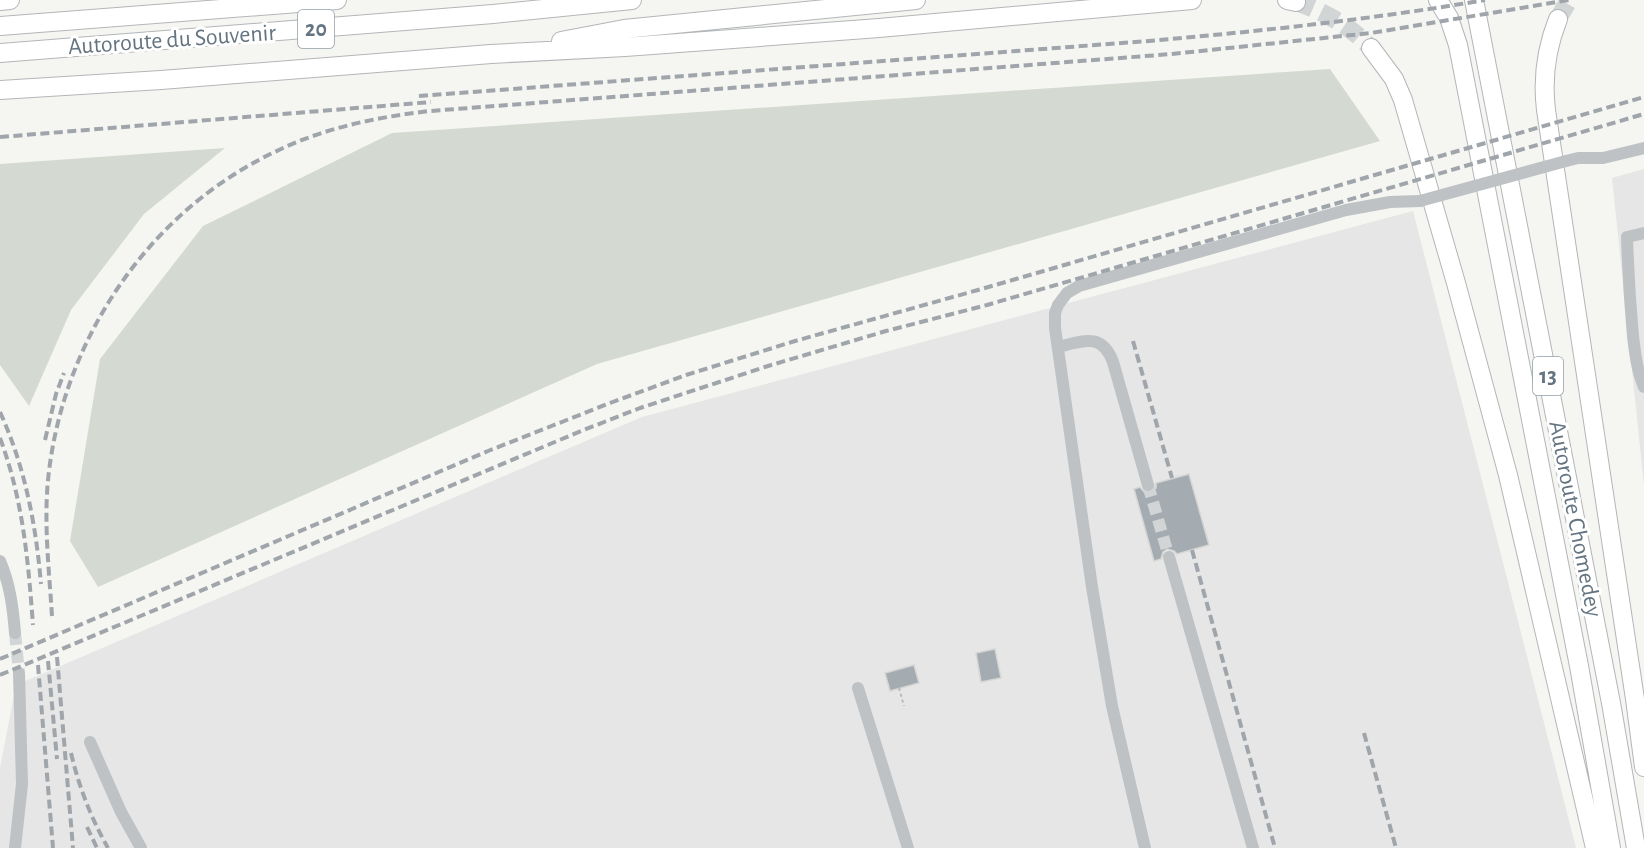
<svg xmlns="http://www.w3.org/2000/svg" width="1644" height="848" font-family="'Alegreya Sans',sans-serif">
  <rect width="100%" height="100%" fill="#f5f5f1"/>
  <path fill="#e5e6e5" d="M1644 169V485L1612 178Z
    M1413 211 1576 848H0V768L16 685 642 417Z"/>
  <path fill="#d4dad1" d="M1330 69 1380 141 597 364 98 587 70 541 100 359 203 226 392 133Z
    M225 148 144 214 71 310 29 406 0 365V164Z"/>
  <path fill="#a4acb2" stroke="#d6d6d4" stroke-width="1.5" d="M1189 474 1209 545 1177 554 1174 551 1167 549 1163 552 1161 559 1154 561 1134 489 1140 487 1145 493H1151L1156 488V483Z
    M995 649 1001 678 981 682 976 653Z
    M914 665 919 683 890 691 885 673Z"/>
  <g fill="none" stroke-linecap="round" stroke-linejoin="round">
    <path stroke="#d1d5d5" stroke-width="12" stroke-dasharray="12 6" stroke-linecap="butt" d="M1148 485 1169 557
      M15 633 19 673"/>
    <path stroke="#d1d5d5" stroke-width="18" stroke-dasharray="18 9" stroke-linecap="butt" d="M1296 2C1325 12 1350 26 1371 48
      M1558 19 1569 0"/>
    <defs>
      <path id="highway" d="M1287 0 1296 2
        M1438 0 1449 18 1458 45 1579 666 1611 848
        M1474 0 1611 703 1636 848
        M0 1 10 0
        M1558 19C1546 49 1542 77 1546 110L1635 699 1644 767
        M0 26 337 0
        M561 41 624 29 916 0
        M1371 48 1394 79 1403 100 1456 283 1508 475 1595 848
        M0 53 493 14 632 0
        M0 90 161 80 491 54 625 47 879 28 1192 0"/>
    </defs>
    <use href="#highway" stroke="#b3b6b9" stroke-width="20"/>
    <path stroke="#b8bbbd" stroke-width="2" stroke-dasharray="3 3" stroke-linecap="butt" d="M899 688 904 706"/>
    <path stroke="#bec2c5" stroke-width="12" d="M1566 161 1578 158H1603L1644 148
      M1644 233 1627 237C1628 270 1630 303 1633 336 1635 353 1637 371 1644 387
      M1058 347C1083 341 1102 332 1113 362L1148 485
      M1169 557 1253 848
      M0 561C10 584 13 608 15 633
      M858 688 908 848
      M90 742 121 812 141 848
      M15 848 22 784 19 673
      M1145 848 1112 706 1092 587 1055 328V313L1058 305 1067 293 1079 286 1346 210 1390 202 1420 201"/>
    <use href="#highway" stroke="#fff" stroke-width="18"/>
    <path stroke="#9fa5aa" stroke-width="4" stroke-dasharray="9 4.5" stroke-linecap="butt" d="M419 96 1149 41C1262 31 1374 19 1485 0
      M0 137 431 102
      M1133 341 1172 478
      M0 412C25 467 36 525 41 584
      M0 438C23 500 28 559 33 625
      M45 440 56 394 64 373
      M1192 550 1275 848
      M52 616C49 568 43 519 49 471 66 333 153 207 281 149 328 127 378 117 430 111L1172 54 1371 33 1569 0
      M57 657 73 848
      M0 659 488 451 610 403 686 375 795 341 978 290 1644 97
      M48 661 57 759
      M38 665 53 848
      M0 675 581 431 640 408 768 366 886 331 987 305 1644 114
      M1364 733 1396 848
      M71 753C79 787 91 818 108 848
      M87 827 97 848"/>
    <path stroke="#bec2c5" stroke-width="12" d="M1420 201 1566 161"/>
  </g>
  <g text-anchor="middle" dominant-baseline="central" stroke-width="6" stroke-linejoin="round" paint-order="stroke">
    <g fill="#fff" stroke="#939ea7" stroke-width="1.5">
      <rect x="298" y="10" width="36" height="38" rx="4.5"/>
      <rect x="1533" y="357" width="30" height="38" rx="4.5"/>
    </g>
    <g font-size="22" font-weight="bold" fill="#657481">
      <text x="316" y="29">20</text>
      <text x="1548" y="376">13</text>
    </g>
    <g font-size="24" fill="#657481" stroke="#fff">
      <text transform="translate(172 40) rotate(-4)">Autoroute du Souvenir</text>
      <text transform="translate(1575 519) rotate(79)">Autoroute Chomedey</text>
    </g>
  </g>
</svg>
